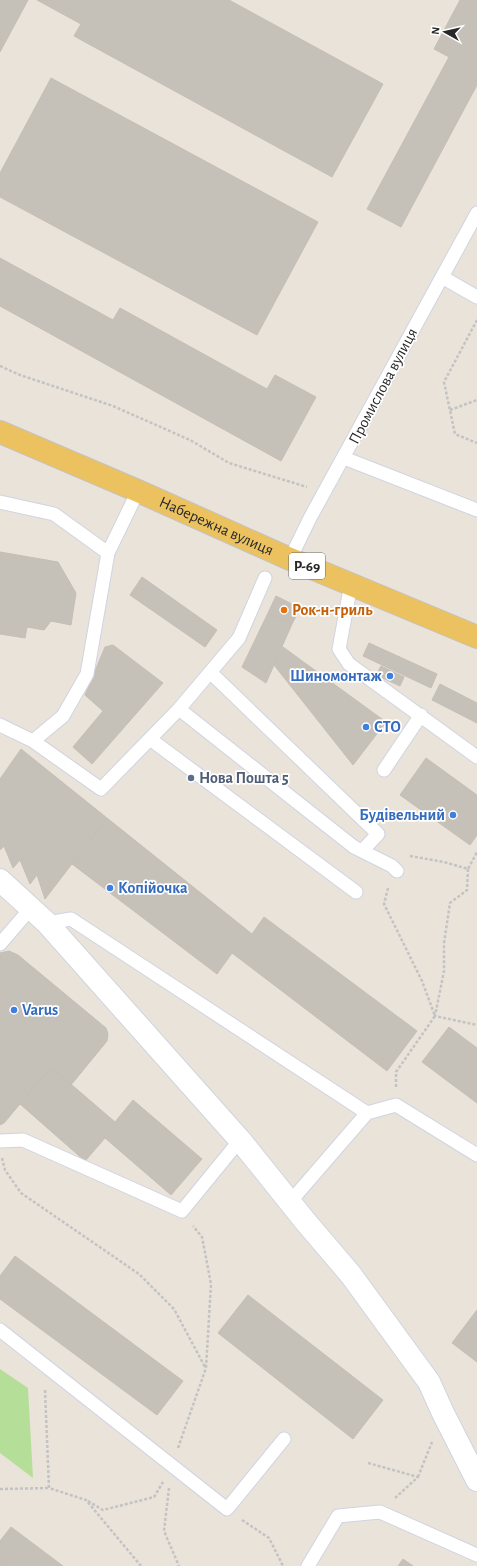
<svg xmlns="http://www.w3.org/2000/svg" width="477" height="1566" font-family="'Alegreya Sans',sans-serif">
  <rect width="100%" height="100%" fill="#eae3da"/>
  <path fill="#b5df98" d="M0 1369 28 1388 33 1478 0 1453Z"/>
  <path fill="#c5c1b9" stroke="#c5beb4" d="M0 0H28L0 52Z
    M37 0H229L383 84 332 177 74 36 81 24Z
    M460 0H477V85L401 227 367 209 449 57 434 49Z
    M51 78 318 222 257 335 0 197V173Z
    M0 258 113 320 120 308 267 389 275 375 316 397 281 461 0 306Z
    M0 552 58 562 76 593 71 625 51 621 44 630 27 627 25 638 0 634Z
    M142 577 217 630 205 647 130 595Z
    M276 596 300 608 292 624 268 613Z
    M268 613 292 624 266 683 242 667Z
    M369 643 437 674 431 688 363 656Z
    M113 645 163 683 92 764 73 747 103 711 85 695 105 647Z
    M283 647 386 722 353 765 274 665Z
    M381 666 404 677 400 686 376 675Z
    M440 684 477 703V723L432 700Z
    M21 749 107 818 45 899 37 875 30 884 20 860 13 868 4 846 0 850V779Z
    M426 758 477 795V835L470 845 400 795Z
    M107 818 252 934 264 917 417 1031 387 1071 232 953 217 974 72 864Z
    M9 951 18 955 106 1028 108 1034 107 1041 71 1085 51 1067 4 1123 0 1125V953Z
    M449 1027 477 1048V1103L422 1062Z
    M51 1067 115 1122 133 1100 202 1159 171 1195 105 1138 85 1161 20 1104Z
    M15 1256 183 1381 157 1415 0 1299V1276Z
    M248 1295 383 1400 353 1439 218 1333Z
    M477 1310V1362L452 1343Z
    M11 1527 63 1566H0V1541Z
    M403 1559 413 1566H398Z"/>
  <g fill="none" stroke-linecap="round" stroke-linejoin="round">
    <defs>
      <path id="service" d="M442 277 477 297
        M344 458 477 510
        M0 502 54 514 108 553 138 491
        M290 559 310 518 477 213
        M351 584 339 649 349 664 477 757
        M210 672 378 834 362 851
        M179 709 354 847 392 866 397 871
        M0 725 33 741 101 789 179 709 239 638 265 578
        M150 739 356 892
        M33 741 63 716 87 674 108 553
        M384 770 421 715
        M47 923 71 919 367 1113
        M0 944 31 908
        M0 1141 23 1140 182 1211 240 1140
        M290 1202 367 1113 396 1105 477 1155
        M0 1330 227 1509 284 1439
        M308 1566 338 1516 380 1512 477 1555"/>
      <path id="minor" d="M0 880 47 923 240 1140 305 1221 351 1275 429 1382 443 1413 477 1480"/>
      <g id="primary">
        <path id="s1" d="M0 432 138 491 290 559 477 637"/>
      </g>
    </defs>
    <use href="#service" stroke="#d0d4e1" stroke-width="15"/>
    <use href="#minor" stroke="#d0d4e1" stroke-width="24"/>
    <use href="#primary" stroke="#c3c3c3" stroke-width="24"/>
    <path stroke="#c3c3c3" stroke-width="2.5" stroke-dasharray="3 2" stroke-linecap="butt" d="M477 320 444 382 455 434 477 443
      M0 366 20 375 113 406 190 440 229 463 307 487
      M450 410 477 400
      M410 856 444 862 468 869 477 852
      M468 869 467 890 450 903 444 943V971L435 1016 477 1025
      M388 888 384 904 422 981 435 1016 396 1072V1087
      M2 1158 5 1170 21 1193 139 1274 174 1309 205 1367
      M45 1390 49 1488 86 1500 141 1566
      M178 1448 206 1368 211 1284 202 1237 193 1226
      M368 1463 418 1477 395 1498
      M418 1477 432 1442
      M169 1488 164 1531 179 1566
      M0 1489 49 1488
      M88 1501 103 1510 154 1497 163 1482
      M242 1520 269 1538 283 1566"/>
    <use href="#service" stroke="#fff" stroke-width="13"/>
    <use href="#minor" stroke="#fff" stroke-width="22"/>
    <use href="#primary" stroke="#ebc25f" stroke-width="22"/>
  </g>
  <circle fill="#e8710a" stroke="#fff" stroke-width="1.5" cx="284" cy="610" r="4"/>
  <g fill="#3f7fe0" stroke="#fff" stroke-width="1.5">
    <circle cx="390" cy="676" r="4"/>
    <circle cx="366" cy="727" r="4"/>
    <circle cx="453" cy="815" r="4"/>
    <circle cx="110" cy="888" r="4"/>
    <circle cx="14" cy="1010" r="4"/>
  </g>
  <circle fill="#5c6f8a" stroke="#fff" stroke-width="1.5" cx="191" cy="778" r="4"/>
  <g text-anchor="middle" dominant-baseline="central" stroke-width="3.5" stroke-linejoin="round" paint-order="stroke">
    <rect fill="#fff" stroke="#686868" stroke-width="1" x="289" y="553" width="36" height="26" rx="3"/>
    <g font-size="15" font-weight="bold" fill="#282828">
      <text x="307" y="566">Р-69</text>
    </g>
    <g font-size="16" fill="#282828" stroke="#fff">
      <text transform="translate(383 386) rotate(-62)">Промислова вулиця</text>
      <text stroke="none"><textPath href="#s1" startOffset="236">Набережна вулиця</textPath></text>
    </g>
    <g font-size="16" font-weight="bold" fill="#c56008" stroke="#fff" text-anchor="start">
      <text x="292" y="610">Рок-н-гриль</text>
    </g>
    <g font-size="16" font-weight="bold" fill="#366cbe" stroke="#fff" text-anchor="start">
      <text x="382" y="676" text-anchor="end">Шиномонтаж</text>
      <text x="374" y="727">СТО</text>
      <text x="445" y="815" text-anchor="end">Будівельний</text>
      <text x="118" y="888">Копійочка</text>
      <text x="22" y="1010">Varus</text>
    </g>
    <g font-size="16" font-weight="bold" fill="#4e5e75" stroke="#fff" text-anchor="start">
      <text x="199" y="778">Нова Пошта 5</text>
    </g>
  </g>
  <g transform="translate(445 32) rotate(278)" stroke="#ffffff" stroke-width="3" paint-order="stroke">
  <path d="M0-3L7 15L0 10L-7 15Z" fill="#282828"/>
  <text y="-6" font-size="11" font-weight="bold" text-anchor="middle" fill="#282828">N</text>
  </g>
</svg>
